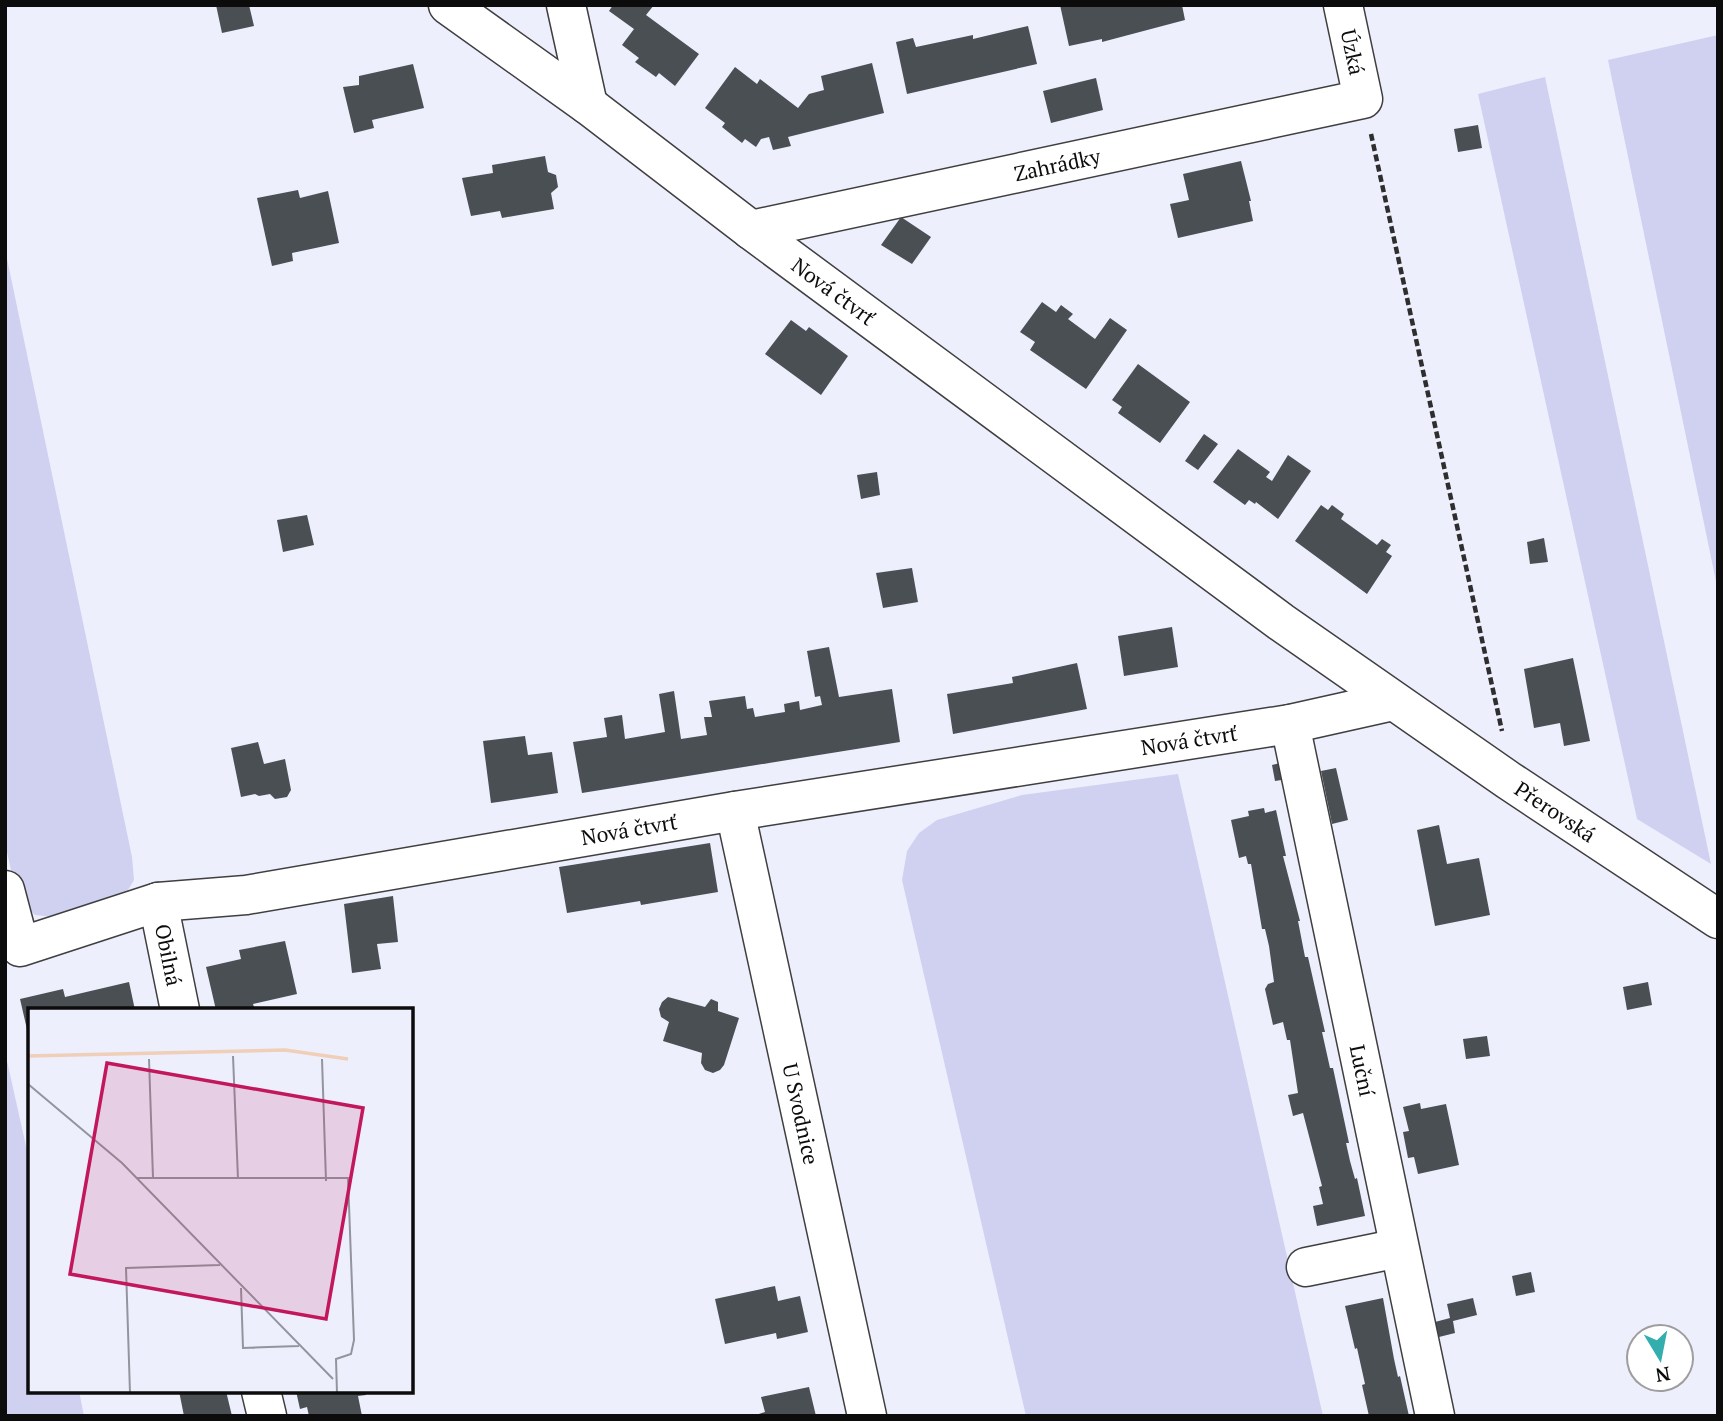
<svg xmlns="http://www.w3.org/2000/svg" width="1723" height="1421" font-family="'PT Serif',serif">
  <rect width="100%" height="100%" fill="#edeffd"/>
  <path fill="#d0d1f1" d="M1718 35V591L1608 60Z
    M1545 77 1711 864 1637 819 1478 94Z
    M5 249 132 857 134 880 128 890 54 917 35 915 17 897 5 843Z
    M1178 774 1323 1416H1026L902 880 907 851 919 833 937 820 1022 795Z
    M5 1052 30 1164V1391H79L84 1416H5Z"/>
  <path fill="#4a4f54" d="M216 5H249L254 26 222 33Z
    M613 5H654L646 15 699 54 675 86 659 73 656 77 635 62 639 58 622 45 634 29 609 11Z
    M1060 5H1182L1185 20 1102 42V39L1069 46Z
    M1028 26 1037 64 907 94 896 42 913 38 916 47 973 35V39Z
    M872 63 884 113 788 137 791 146 773 150 769 137 761 139 756 147 745 139 742 143 722 127 725 123 705 108 735 67 757 84 760 79 798 108 809 94 824 90 821 76Z
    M413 64 424 108 372 120 374 128 354 133 343 87 359 85V76Z
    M1096 78 1103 110 1051 123 1043 91Z
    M1478 125 1482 148 1458 152 1454 129Z
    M545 156 548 172 556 175 558 187 551 193 554 209 502 218 500 211 471 216 462 178 493 173 492 165Z
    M1241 161 1251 201H1249L1253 221 1178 238 1170 204 1189 200 1183 174Z
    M298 190 300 198 328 191 339 243 292 253 293 261 272 266 257 198Z
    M901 217 931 237 912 264 881 245Z
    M1042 302 1056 312 1061 305 1073 314 1068 319 1095 339 1110 318 1127 330 1086 389 1030 350 1035 342 1020 332Z
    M791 320 806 331 809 327 848 356 821 395 765 354Z
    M1138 364 1190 402 1160 443 1118 413 1122 407 1112 400Z
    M1204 434 1218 444 1198 470 1185 461Z
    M1238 449 1270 472 1266 477 1272 481 1288 455 1311 471 1278 519 1256 502 1255 504 1249 500 1245 505 1213 482Z
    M877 472 880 495 861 499 857 475Z
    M1321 505 1328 510 1332 505 1344 514 1341 519 1377 545 1382 539 1391 545 1386 552 1392 556 1367 594 1295 541Z
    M307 515 314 545 283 552 277 520Z
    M1544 538 1548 562 1530 564 1527 542Z
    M912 568 918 602 883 608 876 573Z
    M1172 627 1178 667 1124 676 1118 636Z
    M829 647 839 697 892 689 900 742 582 793 573 742 607 737 604 718 622 715 625 739 665 732 659 694 674 691 681 739 707 735 704 717H712L709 701 745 696 747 709 753 708 755 717 785 712 784 704 799 701 800 710 822 705 820 696 815 697 807 651Z
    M1573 658 1590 741 1564 746 1560 723 1534 728 1524 669Z
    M1077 663 1087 709 953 734 947 694 1013 683 1012 677Z
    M525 736 528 755 552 752 558 793 491 803 483 741Z
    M258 742 264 764 285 759 291 790 287 797 275 799 270 794 259 796 255 794 241 797 231 748Z
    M1284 762 1288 779 1275 781 1272 765Z
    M1336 768 1348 820 1332 824 1321 771Z
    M1264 808 1265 813 1276 810 1286 856H1283L1300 921H1298L1305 957H1308L1325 1032H1322L1330 1068H1333L1349 1143H1346L1350 1161 1355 1179 1357 1178 1365 1216 1317 1226 1313 1206 1323 1204 1319 1187 1322 1186 1303 1113 1293 1116 1288 1095 1298 1093 1290 1040H1287L1283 1022 1273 1025 1265 989 1268 984 1274 982 1269 946 1265 929H1262L1251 864H1248L1246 856 1239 858 1231 820 1249 816 1248 811Z
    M1439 825 1447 864 1479 858 1490 915 1435 926 1417 830Z
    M710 843 718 892 641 905 640 901 567 913 559 867Z
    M393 896 398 942 377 944 381 969 352 973 344 904Z
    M285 941 297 994 253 1004 255 1010H216L206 967 241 959 239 950Z
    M129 982 135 1010H30L29 1038 20 999 63 989 65 997Z
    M1648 982 1652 1005 1627 1010 1623 987Z
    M668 997 705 1007 711 999 718 1002V1011L739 1018 724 1065 720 1070 713 1073 705 1070 701 1063 702 1053 663 1041 669 1022 661 1017 659 1009 662 1002Z
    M1487 1036 1490 1056 1466 1059 1463 1039Z
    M1420 1103 1421 1109 1446 1104 1459 1165 1418 1174 1414 1157 1408 1158 1403 1132 1409 1131 1403 1107Z
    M1531 1272 1535 1292 1516 1296 1512 1276Z
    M775 1286 778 1301 800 1296 808 1332 777 1339 776 1333 725 1344 715 1299Z
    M1383 1298 1394 1359 1398 1377 1400 1376 1409 1416H1369L1362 1385 1365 1384 1357 1348 1355 1349 1345 1306Z
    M1473 1298 1477 1315 1453 1321 1455 1333 1439 1337 1435 1322 1450 1318 1447 1304Z
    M809 1387 816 1416H753L765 1412 761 1397Z
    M179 1391H226L232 1416H184Z
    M296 1391H365L366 1395 358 1396 362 1416H309L307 1407 300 1409Z"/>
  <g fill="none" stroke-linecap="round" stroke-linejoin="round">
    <defs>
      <g id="minor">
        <path id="s1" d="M448 5 588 105 751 230 1281 622 1508 780 1718 919"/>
        <path d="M566 5 588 105"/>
        <path id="s2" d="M751 230 1363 99 1343 5"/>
        <path id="s3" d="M1290 724 1435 1416"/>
        <path id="s4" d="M735 811 867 1416"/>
        <path id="s5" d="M5 890 20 947 158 902 246 895 735 811 1290 724 1393 701"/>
        <path id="s6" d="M158 902 180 1010"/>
        <path d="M1306 1267 1399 1248"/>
        <path d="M261 1391 267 1416"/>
      </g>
    </defs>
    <use href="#minor" stroke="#3f3f3f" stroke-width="41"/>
    <path stroke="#2e2e2e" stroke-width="4.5" stroke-dasharray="7 3.5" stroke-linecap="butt" d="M1371 134 1502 731"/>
    <use href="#minor" stroke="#fff" stroke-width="38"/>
  </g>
  <g text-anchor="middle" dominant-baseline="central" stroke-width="7" stroke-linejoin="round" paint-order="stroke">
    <g font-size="21" fill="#0c0c0c" stroke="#fff">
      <text transform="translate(1353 52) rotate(78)">Úzká</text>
      <text stroke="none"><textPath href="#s2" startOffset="313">Zahrádky</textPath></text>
      <text stroke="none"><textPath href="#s1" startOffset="480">Nová čtvrť</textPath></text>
      <text stroke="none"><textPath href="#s5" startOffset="1248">Nová čtvrť</textPath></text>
      <text stroke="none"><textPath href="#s1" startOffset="1370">Přerovská</textPath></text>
      <text stroke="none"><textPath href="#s5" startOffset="681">Nová čtvrť</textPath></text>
      <text stroke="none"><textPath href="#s6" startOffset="54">Obilná</textPath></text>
      <text stroke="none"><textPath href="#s3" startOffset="354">Luční</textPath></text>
      <text stroke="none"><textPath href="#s4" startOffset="310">U Svodnice</textPath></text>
    </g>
  </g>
  <g transform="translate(28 1008)">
    <rect width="385" height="385" fill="#edeffd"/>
    <path fill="none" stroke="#efcfb7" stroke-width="3.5" d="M0 48 257 42 320 51"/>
    <path fill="none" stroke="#93949d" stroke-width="2" d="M205 48 210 171M121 51 125 170M294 51 298 173M0 76 94 155 305 371M109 170H320L326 332 323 346 308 351 309 385M213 280 215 340 271 338M102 385 98 260 192 257"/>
    <path fill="#c2185b" fill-opacity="0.15" stroke="#c2185b" stroke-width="3.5" d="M79 55 335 100 298 311 42 266Z"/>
    <rect width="385" height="385" fill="none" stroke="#0c0c0c" stroke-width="3.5"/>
  </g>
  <rect width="1723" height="1421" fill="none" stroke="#0c0c0c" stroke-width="14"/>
  <g transform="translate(1660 1358) rotate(170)"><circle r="33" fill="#ffffff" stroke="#9e9e9e" stroke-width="2"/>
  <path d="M0-5L12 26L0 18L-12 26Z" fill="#33adae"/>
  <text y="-10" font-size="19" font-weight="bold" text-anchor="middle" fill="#0c0c0c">N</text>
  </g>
</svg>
